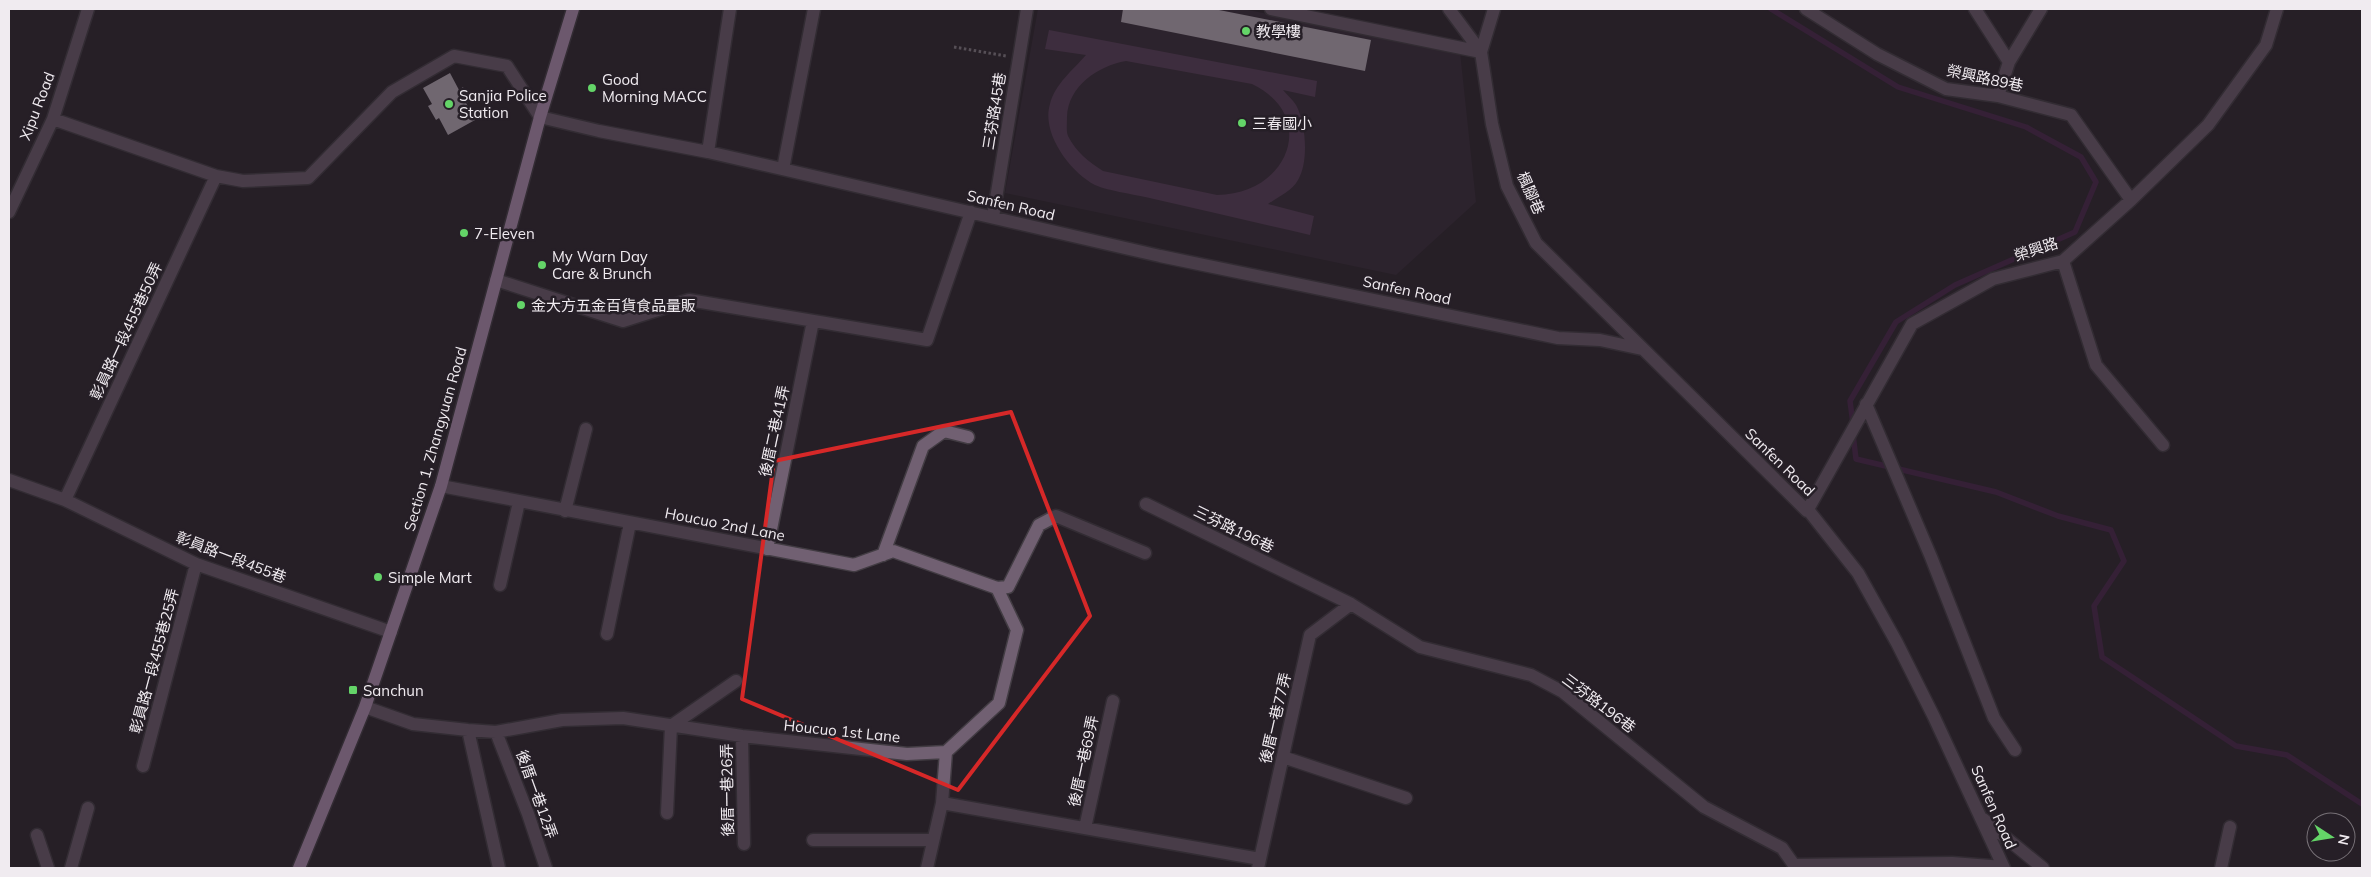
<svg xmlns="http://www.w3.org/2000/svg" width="2371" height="877" font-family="Mulish,'Noto Sans TC',sans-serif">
  <rect width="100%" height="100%" fill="#261f27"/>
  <path fill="#342935" d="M1038 9H1243L1460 52 1476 202 1396 275 1005 193Z"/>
  <path fill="#5a3e5c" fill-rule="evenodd" d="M1049 30 1317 81 1315 97 1283 90C1287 95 1293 100 1296 105 1306 123 1309 162 1298 180 1292 191 1278 197 1268 204L1314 216 1310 235C1258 223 1206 211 1154 199 1139 195 1108 191 1095 185 1070 172 1041 133 1050 104 1055 84 1073 70 1086 55L1045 49ZM1126 61 1252 84C1320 117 1287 195 1217 195L1103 171C1089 162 1076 152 1068 136 1066 131 1067 123 1067 117 1068 86 1098 66 1126 61Z"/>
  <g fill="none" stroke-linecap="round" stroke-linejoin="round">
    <path stroke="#47234a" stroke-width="5.5" d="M1771 9 1898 87 2026 127 2081 157 2096 182 2075 232 1955 285 1896 322 1850 401 1853 424
      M1853 434 1856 459 1996 492 2058 516 2111 530 2124 561 2094 606 2102 657 2236 746 2287 755 2362 804"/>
  </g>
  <path fill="#c9bfca" d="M1123 9H1214L1371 40 1365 71 1121 22Z
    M450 73 459 90 463 87 470 101 466 103 475 120 448 135 439 118 436 120 428 106 432 104 423 88Z"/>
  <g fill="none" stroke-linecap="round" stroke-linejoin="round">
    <defs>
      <path id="minor" d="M1271 9 1481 52
        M1449 9 1481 52
        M1494 9 1481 52 1492 124 1507 186 1536 243 1807 511H1809L1858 573 1897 643 1934 717 2004 868
        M1806 9 1877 54 1946 89 1998 96 2071 115 2131 200
        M1975 9 2009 62
        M1998 96 2009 62 2041 9
        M53 119 216 176 243 181 308 178 392 92 454 56 507 66 540 117 599 131 708 152 1160 256 1558 338 1600 340 1642 349
        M708 152 730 9
        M783 169 814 9
        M9 212 53 119 88 9
        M993 217 1027 9
        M2063 261 2096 365 2163 445
        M496 280 623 321 689 300 927 340 971 212
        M1866 404 1931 557 1994 718 2015 750
        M9 480 65 500 196 564 391 632
        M441 486 854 565 893 551 997 588 1008 587 1039 525 1056 516 1145 553
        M65 500 216 176
        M1146 504 1351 604 1420 647 1531 675 1563 692 1704 807 1782 848 1794 865 1952 863 2003 867
        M565 511 586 429
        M1807 511 1912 324 1993 279 2063 261 2131 200 2208 125 2266 45 2277 9
        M767 549 813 321
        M883 555 923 446 944 431 968 437
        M500 585 519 502
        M607 634 630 523
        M365 707 413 724 468 730 496 732 562 720 623 718 742 736 907 754 946 752 942 803 1260 859
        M468 730 499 868
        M496 732 528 814 546 868
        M742 736 744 844
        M946 752 999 703 1017 630 997 588
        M1283 757 1406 798
        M143 766 196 564
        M667 813 671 726 736 681
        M1983 819 2043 868
        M1085 828 1113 701
        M37 835 48 868
        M813 840H933
        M71 868 88 808
        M927 868 942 803
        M1258 868 1310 635 1351 604
        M2221 868 2230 827"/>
      <path id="major" d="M299 868 365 707 441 486 540 117 573 9"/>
    </defs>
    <use href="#minor" stroke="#423c43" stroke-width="15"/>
    <use href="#major" stroke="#423c43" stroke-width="15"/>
    <path stroke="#908a90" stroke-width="3" stroke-dasharray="2.5 2.5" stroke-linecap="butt" d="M954 47 1006 56"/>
    <use href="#minor" stroke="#716072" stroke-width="12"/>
    <use href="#major" stroke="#c19dc4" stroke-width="12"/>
  </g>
  <path d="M0 0H2371V877H0ZM1011 412 1090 616 958 790 742 699 774 461Z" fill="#261f27" fill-opacity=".55" fill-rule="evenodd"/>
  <path fill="none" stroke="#d62828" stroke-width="4" stroke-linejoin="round" d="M1011 412 1090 616 958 790 742 699 774 461Z"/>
  <g fill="#64d468" stroke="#261f27" stroke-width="2">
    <circle cx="1246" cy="31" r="5"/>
    <circle cx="592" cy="88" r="5"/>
    <circle cx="449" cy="104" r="5"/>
    <circle cx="1242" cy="123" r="5"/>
    <circle cx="464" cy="233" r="5"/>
    <circle cx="542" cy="265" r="5"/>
    <circle cx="521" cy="305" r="5"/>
    <circle cx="378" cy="577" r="5"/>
    <rect x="348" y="685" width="10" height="10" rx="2.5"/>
  </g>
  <g text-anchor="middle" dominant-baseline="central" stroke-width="5" stroke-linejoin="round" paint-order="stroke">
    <g font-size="15" fill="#f0ebf0" stroke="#261f27" text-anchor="start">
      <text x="1256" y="31">教學樓</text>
      <text x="602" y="79">Good<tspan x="602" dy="17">Morning MACC</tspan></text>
      <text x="459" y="95">Sanjia Police<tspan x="459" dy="17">Station</tspan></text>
      <text x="1252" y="123">三春國小</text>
      <text x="474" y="233">7-Eleven</text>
      <text x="552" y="256">My Warn Day<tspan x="552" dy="17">Care &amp; Brunch</tspan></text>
      <text x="531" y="305">金大方五金百貨食品量販</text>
      <text x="388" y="577">Simple Mart</text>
      <text x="363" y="690">Sanchun</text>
    </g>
    <g font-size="15" fill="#f0ebf0" stroke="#261f27">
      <text transform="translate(1985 78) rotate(12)">榮興路89巷</text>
      <text transform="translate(37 106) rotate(-69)">Xipu Road</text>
      <text transform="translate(994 111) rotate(-81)">三芬路45巷</text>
      <text transform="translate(1531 193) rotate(66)">楓腳巷</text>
      <text transform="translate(1011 205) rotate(13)">Sanfen Road</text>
      <text transform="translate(2036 249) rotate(-18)">榮興路</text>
      <text transform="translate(1407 290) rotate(12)">Sanfen Road</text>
      <text transform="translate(126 331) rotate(-65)">彰員路一段455巷50弄</text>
      <text transform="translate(774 431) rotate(-78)">後厝二巷41弄</text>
      <text transform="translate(435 439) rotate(-74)">Section 1, Zhangyuan Road</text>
      <text transform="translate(1780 462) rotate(44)">Sanfen Road</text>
      <text transform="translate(725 524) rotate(11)">Houcuo 2nd Lane</text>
      <text transform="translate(1234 529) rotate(26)">三芬路196巷</text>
      <text transform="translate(231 557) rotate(21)">彰員路一段455巷</text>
      <text transform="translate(154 661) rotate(-75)">彰員路一段455巷25弄</text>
      <text transform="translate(1599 703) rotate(37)">三芬路196巷</text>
      <text transform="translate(1275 718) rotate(-77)">後厝一巷77弄</text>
      <text transform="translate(842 731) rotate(6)">Houcuo 1st Lane</text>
      <text transform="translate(1083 761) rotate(-78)">後厝一巷69弄</text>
      <text transform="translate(727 790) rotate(-91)">後厝一巷26弄</text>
      <text transform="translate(537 794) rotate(70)">後厝一巷12弄</text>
      <text transform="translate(1994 807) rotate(66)">Sanfen Road</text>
    </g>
  </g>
  <rect width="2371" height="877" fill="none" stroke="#f0ebf0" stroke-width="20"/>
  <g transform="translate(2331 837) rotate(102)"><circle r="24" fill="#261f27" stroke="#777177"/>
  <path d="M0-4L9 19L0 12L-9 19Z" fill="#64d468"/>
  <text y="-8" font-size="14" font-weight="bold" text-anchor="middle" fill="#f0ebf0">N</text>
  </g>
</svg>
